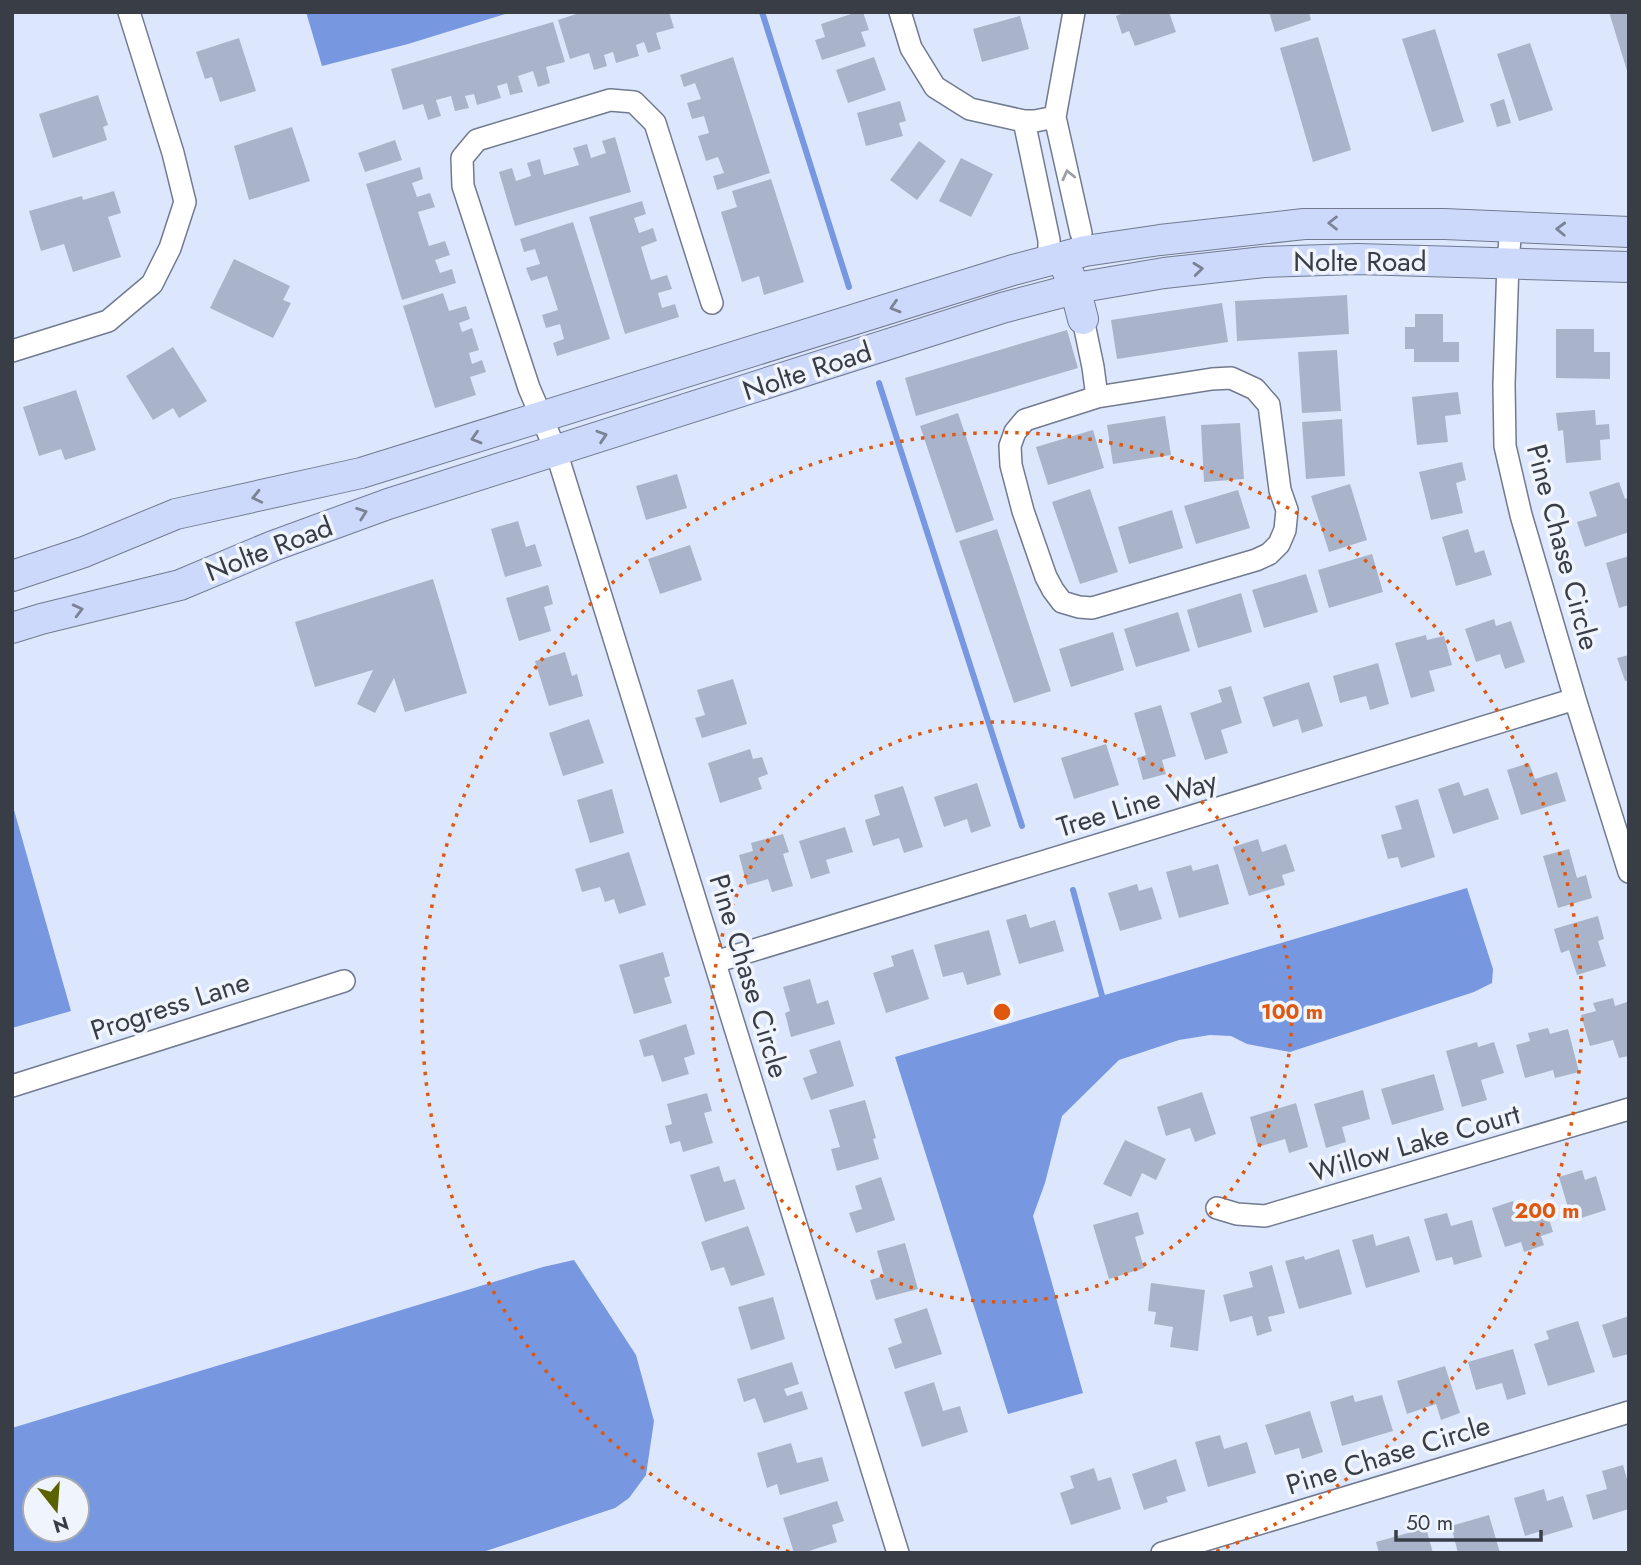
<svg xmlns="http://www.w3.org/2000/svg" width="1641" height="1565" font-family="Jost,sans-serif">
  <rect width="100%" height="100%" fill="#dce7fe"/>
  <path fill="#7797e0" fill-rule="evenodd" d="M306 12H512L408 44 322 66Z
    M12 803 71 1011 12 1028Z
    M1467 888 1493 969 1492 983 1474 992 1290 1052 1247 1044 1231 1036 1210 1035 1179 1040 1119 1060 1062 1116 1045 1183 1033 1216 1083 1393 1008 1414 895 1057Z
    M574 1260 636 1355 654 1421 646 1475 629 1498 615 1508 480 1553H12V1428L543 1267ZM35 1488H77V1530H35Z"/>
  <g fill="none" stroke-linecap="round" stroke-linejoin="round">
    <path stroke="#7797e0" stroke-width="6" d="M762 12 849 287
      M879 383 1022 826
      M1073 890 1104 1003"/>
  </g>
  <path fill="#a9b4ca" d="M582 12H669L674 28 656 33 661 49 648 53 644 42 636 45 639 56 616 63 613 52 604 55 607 66 594 70 589 53 570 59 558 20Z
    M857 12H863L869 30 861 32 866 46 822 60 815 40 825 37 821 24Z
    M1126 12H1169L1176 32 1135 46 1129 31 1122 34 1116 16Z
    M1269 12H1309L1311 20 1275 32Z
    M1609 12H1629V73L1628 74Z
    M1020 16 1029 49 982 62 973 29Z
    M553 22 565 62 546 67 550 83 538 87 533 71 518 76 523 92 510 95 507 83 497 86 501 98 477 105 474 94 465 96 469 108 455 111 451 96 436 100 441 116 428 120 423 104 403 110 391 69Z
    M1435 29 1464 122 1432 132 1402 39Z
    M1318 37 1351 150 1313 162 1280 48Z
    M239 38 256 91 220 102 212 77 205 79 196 52Z
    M1530 43 1553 110 1519 121 1497 54Z
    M733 57 770 173 717 190 713 176 724 173 718 157 706 161 698 136 709 133 704 116 692 119 687 103 701 99 695 83 684 87 680 75Z
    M874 57 886 90 848 103 836 70Z
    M98 95 108 125 103 127 107 140 53 158 39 114Z
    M1504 99 1511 123 1497 127 1490 104Z
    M900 101 906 121 899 123 903 136 866 146 857 113Z
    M292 127 310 181 249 200 234 146Z
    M615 137 631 192 515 226 499 172 512 168 516 181 531 176 527 163 540 159 544 175 579 165 573 148 587 144 591 158 606 153 602 141Z
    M395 140 402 160 365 172 358 153Z
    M919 141 946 161 917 200 890 180Z
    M961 158 993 174 971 217 939 201Z
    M420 167 423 179 412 183 417 197 430 193 435 207 418 212 429 246 445 241 450 255 435 260 440 273 452 269 456 283 402 300 366 184Z
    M771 179 804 282 764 295 759 276 742 282 721 212 737 207 732 191Z
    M114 191 121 213 108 217 121 257 73 272 64 244 41 251 29 211 82 196 83 200Z
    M642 201 646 214 634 218 639 233 653 228 657 241 641 247 651 280 667 275 672 289 658 293 662 308 675 304 679 317 625 334 589 217Z
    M573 222 610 339 557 356 553 343 564 339 560 324 546 328 542 315 558 310 547 276 531 281 526 268 540 264 535 249 524 252 520 239Z
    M234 259 290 286 283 300 291 303 273 338 210 308Z
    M443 293 449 311 466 306 470 319 459 323 462 332 472 328 479 350 469 353 472 364 482 360 486 372 470 377 476 395 435 408 403 306Z
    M1347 295 1349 334 1237 341 1235 301Z
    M1222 303 1228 342 1117 359 1111 320Z
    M1415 314H1443V342H1459V362H1414V349H1405V327H1415Z
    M1556 329H1594V352H1610V379L1556 378Z
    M1067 330 1078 368 916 416 905 378Z
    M173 347 207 401 179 418 173 408 153 420 126 376Z
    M1337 350 1341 411 1302 413 1298 352Z
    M76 390 96 450 65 460 61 449 39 456 23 407Z
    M1458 392 1461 414 1445 416 1448 442 1417 445 1412 397Z
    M1595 410 1596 425 1609 424 1610 439 1600 440 1601 460 1566 463 1563 430 1558 431 1556 413Z
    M958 413 994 520 956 533 920 426Z
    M1165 416 1171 455 1113 464 1107 425Z
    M1342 419 1345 476 1306 479 1302 422Z
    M1240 423 1244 479 1204 482 1201 425Z
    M1093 430 1104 468 1048 485 1036 447Z
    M1462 462 1466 480 1456 483 1463 513 1431 520 1419 472Z
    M677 474 687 508 646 520 636 486Z
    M1619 482 1625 499 1629 497V532L1585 547 1577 522 1597 516 1589 492Z
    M1350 484 1367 540 1329 552 1311 496Z
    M1090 489 1118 572 1080 584 1052 502Z
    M1238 490 1250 528 1196 544 1184 506Z
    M1172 510 1183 548 1129 564 1118 527Z
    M518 521 526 547 535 544 542 566 505 577 491 529Z
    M997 529 1051 691 1014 703 959 541Z
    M1468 529 1475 553 1484 550 1492 575 1456 586 1442 537Z
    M690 545 702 580 660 594 648 559Z
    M1372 554 1383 592 1329 608 1318 570Z
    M1629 556V605L1619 608 1606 563Z
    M1306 574 1318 612 1264 628 1252 590Z
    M433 579 467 693 405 712 394 678 375 713 357 704 373 670 315 687 295 622Z
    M548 585 553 604 544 607 551 631 519 641 506 598Z
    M1241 593 1252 632 1198 648 1187 610Z
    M1178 612 1190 651 1136 667 1124 629Z
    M1494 619 1496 626 1511 621 1525 662 1505 669 1500 654 1476 662 1465 629Z
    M1113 632 1124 670 1071 687 1059 649Z
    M1426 635 1427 640 1444 636 1452 665 1429 671 1435 691 1411 698 1395 643Z
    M565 652 572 676 577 674 583 696 549 706 535 661Z
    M1629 655V680L1625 681 1617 658Z
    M1378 663 1389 704 1370 710 1366 696 1340 703 1333 676Z
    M733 679 747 724 702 738 695 718 705 715 697 690Z
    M1309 682 1323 726 1302 733 1298 719 1273 727 1263 697Z
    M1231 686 1242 723 1221 730 1228 753 1205 760 1190 713 1222 702 1218 690Z
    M1161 705 1176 756 1162 760 1166 774 1143 780 1137 758 1146 755 1134 713Z
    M589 719 604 763 563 776 549 733Z
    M1106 744 1119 785 1074 799 1061 758Z
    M750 749 753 759 762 757 768 774 758 778 762 789 720 803 708 763Z
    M1529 763 1535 779 1557 772 1566 801 1521 815 1507 770Z
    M1459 782 1464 796 1488 788 1499 819 1453 834 1438 789Z
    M977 783 991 826 971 833 967 819 944 827 934 797Z
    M903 786 923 847 904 853 899 838 873 846 865 820 880 815 874 795Z
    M612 789 624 833 590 843 577 800Z
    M1418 799 1435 857 1401 868 1398 857 1388 859 1381 835 1402 829 1395 806Z
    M845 827 853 852 826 860 830 873 811 879 799 841Z
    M783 834 789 852 783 854 793 886 772 892 768 879 747 885 739 855 753 851 751 843Z
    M1258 839 1262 852 1286 844 1295 871 1282 875 1285 885 1249 896 1233 847Z
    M1569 849 1577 878 1586 875 1592 898 1558 908 1543 856Z
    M629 852 646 905 619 914 614 899 605 902 600 887 582 892 575 869Z
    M1218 864 1229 904 1179 918 1166 872 1191 865 1193 871Z
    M1137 884 1139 891 1152 887 1162 919 1120 931 1108 893Z
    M1026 914 1030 928 1055 920 1064 951 1019 964 1006 920Z
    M1598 916 1604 939 1598 941 1606 966 1577 975 1569 950 1561 953 1554 929Z
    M989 930 1001 975 967 985 963 972 943 977 934 945Z
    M913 949 929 999 886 1013 873 973 894 966 891 956Z
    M663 952 670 976 664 978 672 1003 634 1014 619 965Z
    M810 979 817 1004 828 1000 835 1024 791 1037 785 1013 790 1011 783 987Z
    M1613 998 1615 1006 1627 1002 1629 1007V1056L1619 1058 1613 1040 1590 1046 1581 1015 1596 1011 1593 1003Z
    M686 1024 695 1054 684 1058 689 1074 662 1082 653 1055 644 1057 639 1040Z
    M1548 1028 1550 1034 1568 1029 1579 1072 1555 1078 1553 1070 1525 1078 1516 1045 1530 1041 1528 1033Z
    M840 1040 854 1086 811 1100 803 1078 817 1073 809 1050Z
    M1477 1042 1478 1047 1494 1042 1504 1073 1481 1080 1487 1100 1462 1107 1446 1051Z
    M1434 1074 1444 1110 1392 1125 1381 1089Z
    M1363 1090 1370 1119 1342 1127 1346 1142 1326 1148 1314 1104Z
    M1202 1092 1216 1134 1195 1142 1190 1128 1166 1136 1157 1107Z
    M707 1093 712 1111 704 1113 713 1143 683 1152 680 1141 670 1144 665 1126 672 1124 667 1104Z
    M865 1100 876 1138 873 1139 879 1159 837 1171 831 1149 840 1147 829 1110Z
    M1296 1103 1308 1147 1289 1153 1285 1139 1258 1147 1250 1117Z
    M1125 1140 1166 1159 1156 1180 1142 1173 1131 1197 1103 1184Z
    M719 1166 724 1182 735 1179 745 1209 705 1222 690 1175Z
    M1582 1170 1585 1180 1596 1176 1606 1210 1572 1221 1559 1177Z
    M881 1177 895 1220 856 1233 849 1213 862 1209 855 1186Z
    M1513 1201 1516 1211 1544 1202 1553 1232 1541 1236 1544 1245 1524 1252 1521 1242 1505 1247 1492 1208Z
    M1138 1212 1144 1234 1135 1237 1144 1268 1109 1279 1093 1225Z
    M1447 1213 1451 1226 1472 1220 1482 1257 1454 1265 1452 1257 1436 1261 1424 1219Z
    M748 1226 765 1275 731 1286 724 1267 711 1271 701 1242Z
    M1373 1234 1376 1246 1409 1236 1420 1272 1366 1288 1352 1240Z
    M905 1243 918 1289 876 1300 870 1280 884 1276 877 1251Z
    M1339 1249 1352 1294 1299 1309 1285 1261 1304 1256 1305 1260Z
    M1272 1265 1285 1313 1268 1317 1272 1331 1257 1336 1252 1316 1230 1322 1223 1295 1253 1287 1249 1272Z
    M1151 1283 1205 1290 1198 1351 1170 1347 1173 1327 1154 1324 1156 1312 1148 1311Z
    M773 1297 785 1339 751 1350 738 1307Z
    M927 1308 942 1354 895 1369 888 1348 902 1343 894 1319Z
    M1629 1316V1354L1613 1358 1602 1325Z
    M1578 1321 1595 1372 1548 1386 1534 1344 1549 1339 1546 1331Z
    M1513 1349 1526 1394 1507 1400 1502 1383 1476 1390 1468 1362Z
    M792 1362 799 1384 784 1389 787 1396 802 1391 808 1409 764 1423 755 1398 744 1402 737 1379Z
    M1445 1366 1460 1413 1441 1420 1436 1404 1407 1414 1397 1381Z
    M934 1382 943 1411 960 1406 968 1432 922 1447 904 1392Z
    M1353 1395 1355 1402 1382 1395 1393 1431 1342 1446 1330 1402Z
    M1310 1411 1323 1452 1302 1459 1299 1448 1275 1455 1265 1425Z
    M1220 1435 1224 1449 1247 1442 1256 1473 1208 1487 1195 1442Z
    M791 1443 797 1463 822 1457 829 1481 780 1495 777 1484 767 1488 757 1453Z
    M1176 1459 1186 1491 1166 1497 1168 1502 1144 1510 1132 1474Z
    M1623 1465 1629 1486V1509L1593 1520 1586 1495 1607 1489 1602 1471Z
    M1094 1468 1098 1481 1111 1477 1121 1509 1071 1525 1060 1493 1074 1488 1070 1476Z
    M1544 1489 1547 1501 1563 1496 1573 1527 1543 1536 1541 1531 1525 1536 1514 1498Z
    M837 1501 844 1521 832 1525 837 1542 803 1553H794L783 1518Z
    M1489 1515 1500 1553H1458L1451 1526Z
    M1426 1528 1433 1553H1379L1376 1542Z"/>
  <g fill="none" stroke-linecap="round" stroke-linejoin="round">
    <defs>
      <path id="street" d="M900 12 911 48 935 87 970 109 1024 121H1035L1055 117
        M1074 12 1055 117 1081 233
        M1024 121 1049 240V260
        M1511 227 1508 262 1504 384 1505 446 1521 515 1575 699 1629 872
        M712 303 655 123 634 102 610 100 477 140 462 158 463 186 529 388 556 451 898 1553
        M1083 319 1093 367 1097 397
        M12 351 108 321 152 284 170 248 185 202 173 153 129 12
        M1231 378 1255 389 1269 405 1280 490 1287 510 1285 530 1279 544 1269 554 1256 560 1092 608 1079 607 1062 602 1053 590 1046 577 1023 511 1011 465 1010 446 1015 432 1025 420 1097 397 1212 379Z
        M715 962 1575 699
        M12 1086 344 981
        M1217 1208 1237 1214 1265 1216 1629 1109
        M1162 1553 1629 1412"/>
      <path id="secondary" d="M1067 270 1075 288 1083 319
        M12 576 84 552 176 514 361 473 1013 270 1085 251 1160 240 1304 224H1444L1629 232
        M12 628 41 619 180 585 273 546 388 504 1002 308 1082 287 1164 273 1264 262 1357 259 1629 267"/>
    </defs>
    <use href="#street" stroke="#717a8f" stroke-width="24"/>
    <use href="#secondary" stroke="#717a8f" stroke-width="32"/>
    <use href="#street" stroke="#fff" stroke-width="21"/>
    <use href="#secondary" stroke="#ccd9fa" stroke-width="30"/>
  </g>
  <defs><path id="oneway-chevron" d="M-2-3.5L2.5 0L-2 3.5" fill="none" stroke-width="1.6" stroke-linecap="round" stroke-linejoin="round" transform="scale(1.75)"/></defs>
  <use stroke="#9c9ea2" href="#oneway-chevron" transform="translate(1068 175) rotate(-103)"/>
  <g stroke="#7b8397">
    <use href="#oneway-chevron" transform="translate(1333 223) rotate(180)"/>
    <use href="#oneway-chevron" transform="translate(1561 229) rotate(-178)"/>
    <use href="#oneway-chevron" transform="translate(1198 269) rotate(-6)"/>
    <use href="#oneway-chevron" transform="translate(895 307) rotate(163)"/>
    <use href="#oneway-chevron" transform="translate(602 436) rotate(-18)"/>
    <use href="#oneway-chevron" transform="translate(476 438) rotate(163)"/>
    <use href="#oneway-chevron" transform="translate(257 497) rotate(167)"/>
    <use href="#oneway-chevron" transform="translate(362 513) rotate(-20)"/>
    <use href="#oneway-chevron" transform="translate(78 610) rotate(-14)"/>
  </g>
  <g fill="none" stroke="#df580f" stroke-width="3.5" stroke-dasharray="3.5 7">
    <circle cx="1002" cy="1012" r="290"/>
    <path d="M789 1552A580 580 0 1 1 1215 1552"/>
  </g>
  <g text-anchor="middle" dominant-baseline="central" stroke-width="7" stroke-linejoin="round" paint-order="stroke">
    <g font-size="28" fill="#393d46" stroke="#eff4fd">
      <text x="1360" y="261">Nolte Road</text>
      <text transform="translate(807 371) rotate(-18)">Nolte Road</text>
      <text transform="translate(1563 547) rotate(75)">Pine Chase Circle</text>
      <text transform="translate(269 549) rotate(-21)">Nolte Road</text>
      <text transform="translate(1137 804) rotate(-17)">Tree Line Way</text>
      <text transform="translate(749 976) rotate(73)">Pine Chase Circle</text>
      <text transform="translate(170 1006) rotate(-18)">Progress Lane</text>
      <text transform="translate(1415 1143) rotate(-16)">Willow Lake Court</text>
      <text transform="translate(1388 1455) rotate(-17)">Pine Chase Circle</text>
    </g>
  </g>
  <circle cx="1002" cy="1012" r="10" fill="#df580f" stroke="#eff4fd" stroke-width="3.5"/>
  <g font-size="21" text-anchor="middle" font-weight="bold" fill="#df580f" stroke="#eff4fd" stroke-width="7" stroke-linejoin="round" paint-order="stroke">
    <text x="1292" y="1019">100 m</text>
    <text x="1547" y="1218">200 m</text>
  </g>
  <rect width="1641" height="1565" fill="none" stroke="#393d46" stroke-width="28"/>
  <g transform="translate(56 1509) rotate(163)"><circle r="33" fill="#eff4fd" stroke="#a6abb4" stroke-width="2"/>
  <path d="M0-5L12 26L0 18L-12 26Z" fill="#5a6200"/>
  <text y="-10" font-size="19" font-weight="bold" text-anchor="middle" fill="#393d46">N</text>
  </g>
  <path d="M1396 1530v10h145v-10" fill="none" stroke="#393d46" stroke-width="3.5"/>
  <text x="1406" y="1530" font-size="21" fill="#393d46" stroke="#eff4fd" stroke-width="5" paint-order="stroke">50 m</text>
</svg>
